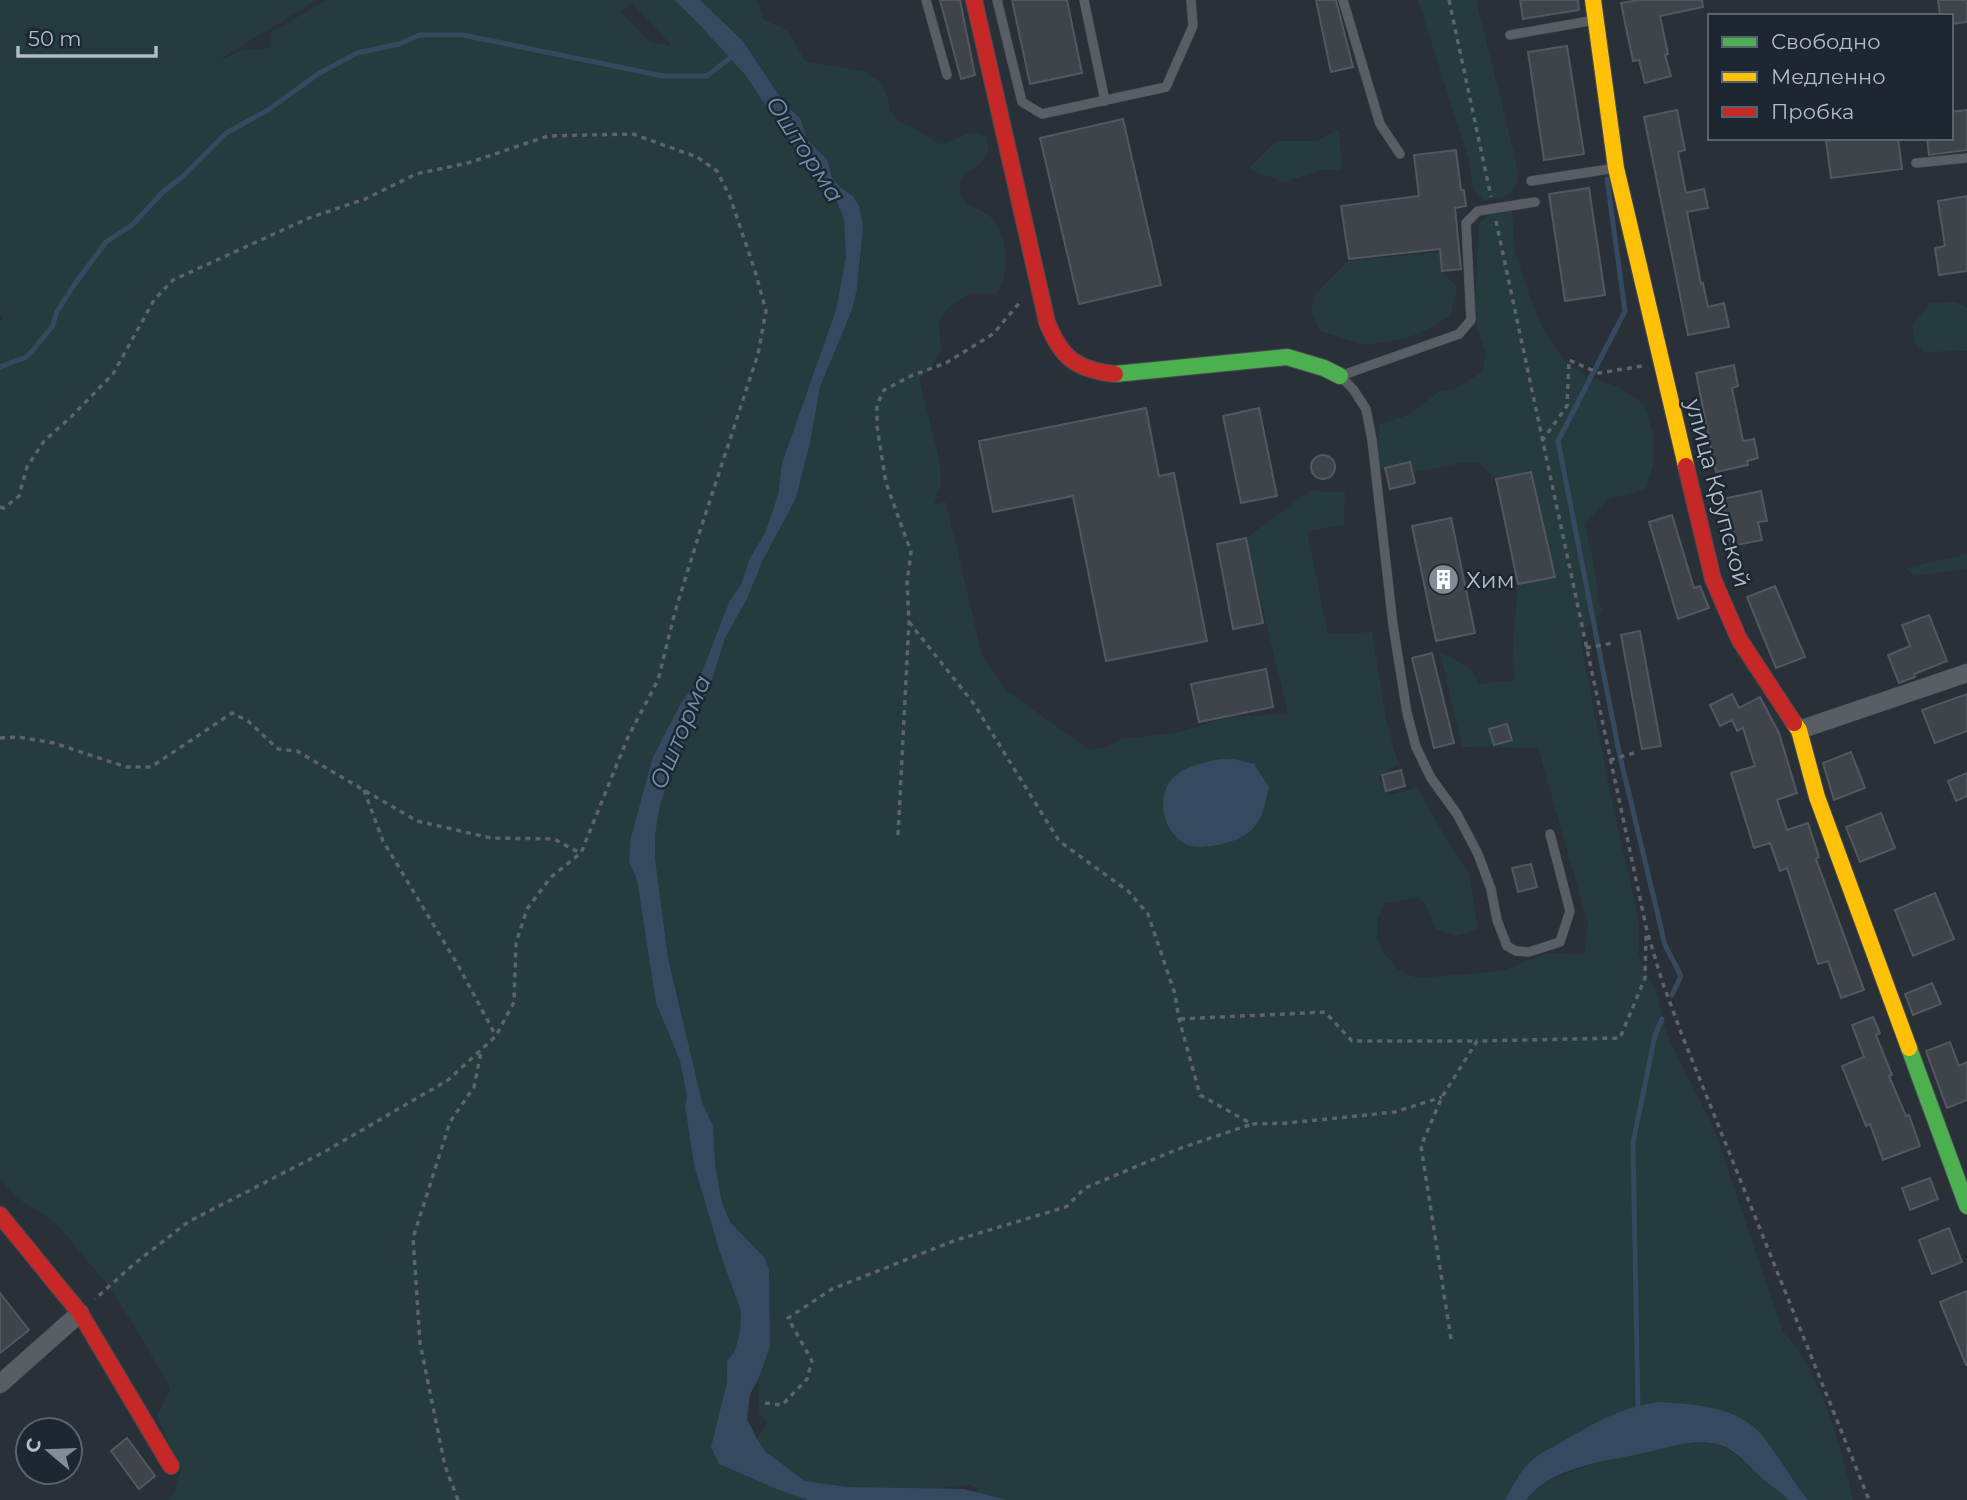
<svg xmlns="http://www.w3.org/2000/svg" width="1967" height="1500" font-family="Montserrat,sans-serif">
  <rect width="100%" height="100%" fill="#293037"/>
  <path fill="#263b3d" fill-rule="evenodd" d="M0 0H317L217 61 243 50 269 48 272 32 326 0H674C699 23 723 48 744 75 768 105 786 142 811 172 824 188 840 198 844 220 850 249 843 282 836 310L782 463 778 495 765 533 750 558 741 584 730 600 699 679 691 691 630 841 629 861 637 880 656 1003 680 1061 687 1097 685 1106 694 1165 721 1256 741 1311 740 1331 735 1351 727 1361V1382L711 1447 719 1464 768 1485 787 1469 766 1452 757 1439 767 1423 759 1412 758 1380 770 1347 769 1270 765 1258 730 1222 722 1203 715 1164 713 1126 702 1103 668 958 655 858V835L660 805 673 767 711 683 725 638 747 599 762 562 796 498 810 443 820 387 852 310 857 289 861 258 853 196 840 187 832 177 827 159 806 140 800 118 785 104 743 41 700 0H757L764 20 787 30 806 62 864 71 880 82 888 98 890 110 898 122 912 126 939 144C959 142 969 125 987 137L989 148C987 153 984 159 981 163 973 171 961 171 960 185 959 210 986 207 995 222 1008 242 1010 275 996 294L971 293 952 304 939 320 941 352 929 371 919 379 940 462 941 484 934 505 946 502 982 655 1006 690 1090 750 1107 747 1122 739 1179 732 1229 717 1288 714 1246 538 1310 491 1345 492 1344 524 1307 532 1328 634 1372 632 1386 717 1398 764 1378 778 1390 795 1417 787 1444 835 1469 874 1478 930 1456 936 1434 928 1426 904 1418 897 1385 904 1377 920V937L1382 950 1398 970 1417 978 1502 971 1547 953 1584 955 1588 924 1538 748 1462 747 1440 652 1470 668 1480 684 1516 680 1512 659 1518 584 1555 576 1531 473 1496 479 1479 463 1466 462 1412 473 1410 462 1380 468 1375 455 1380 424 1408 415 1440 391 1455 389 1482 372 1486 354 1477 328 1475 304 1479 224 1489 214 1512 211 1515 252 1530 297 1543 329 1563 359 1585 375 1616 386 1644 404 1654 436 1653 465 1646 489 1609 499 1585 524 1596 574 1598 602 1603 611 1588 625 1580 639 1611 797 1638 917 1639 956 1658 996 1664 1025 1671 1044 1713 1126 1783 1332C1818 1364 1843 1453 1853 1500H1808L1756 1429 1601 1421 1534 1458 1517 1477 1505 1500H974L978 1489 970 1484 864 1500H167L173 1495 181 1469 157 1417 170 1389 142 1338 109 1287 56 1223 23 1202 0 1180V321L4 315 0 316ZM632 3 672 46 649 41 621 12Z
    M1418 0H1476L1518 170 1517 184 1510 195 1484 201 1473 190 1469 161Z
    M1339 129 1342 170H1321L1284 182 1248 169 1276 141H1316Z
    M1440 252 1442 271 1457 287 1451 315 1427 330 1407 338 1364 345 1320 331 1311 311 1316 293 1348 261Z
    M1956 302 1967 308V351L1924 352 1915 343 1912 325 1930 303Z
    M1967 554V569L1914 576 1906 568Z
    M1700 1442 1719 1444 1740 1457 1788 1500H1526L1533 1492 1550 1480 1589 1465 1668 1446Z"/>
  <path fill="#354a60" d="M674 0H700L743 41 785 104 800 118 807 140 827 159 832 177 840 187 853 196 859 206 863 227 857 289 852 310 820 387 810 443 796 498 762 562 747 599 725 638 711 683 673 767 660 805 655 835V858L668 958 702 1102 713 1126 715 1164 722 1203 730 1222 765 1258 769 1270 770 1347 758 1380 750 1394 747 1419 757 1439 766 1452 805 1481 847 1487 964 1489 1007 1500H808L779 1490 719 1464 711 1447 727 1382V1361L735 1351 740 1331 741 1311 721 1256 694 1165 685 1106 687 1097 680 1061 656 1003 637 880 629 861 630 841 653 757 681 703 699 679 730 600 741 584 750 558 765 533 778 495 782 463 836 310 846 257 844 219 835 197 811 172 745 75 700 25Z
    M1220 759H1234L1254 764 1269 787C1266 798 1264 815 1257 823 1249 835 1239 839 1226 843 1214 846 1199 849 1188 845 1163 835 1154 796 1174 777 1185 766 1206 762 1220 759Z
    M1660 1402C1692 1404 1732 1406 1757 1430 1774 1448 1791 1479 1808 1500H1788C1781 1492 1772 1487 1764 1480 1749 1467 1737 1449 1717 1444 1692 1438 1667 1448 1643 1453 1604 1462 1553 1466 1526 1500H1505C1513 1485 1520 1471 1532 1460 1540 1453 1551 1448 1560 1443 1592 1424 1623 1406 1660 1402Z"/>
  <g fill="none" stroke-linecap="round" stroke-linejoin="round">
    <path stroke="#354a60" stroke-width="5" d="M1607 179 1625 311 1558 441 1619 752 1665 945 1681 976 1672 995
      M0 367 26 357 32 351 52 327 57 312 74 285 106 242 132 225 164 191 182 177 226 133 268 110 318 74 357 53 399 44 420 35H463L663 76H707L735 54
      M1638 1411 1633 1143 1655 1035 1662 1019"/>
  </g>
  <path fill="#3e444a" stroke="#51585f" stroke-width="2" d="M940 0H960L975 75 961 79Z
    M1012 0H1067L1082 73 1030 84Z
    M1316 0H1336L1353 67 1331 72Z
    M1520 0H1578L1579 10 1523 19Z
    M1638 0H1702L1703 7 1660 16 1668 54 1665 55 1671 76 1645 83 1639 60 1633 61 1621 3Z
    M1938 0H1967V22L1951 24V16H1940Z
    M1567 46 1584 154 1544 160 1528 52Z
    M1677 110 1685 150 1678 152 1686 193 1704 189 1708 208 1687 212 1701 284 1703 283 1708 307 1724 303 1729 327 1688 335 1644 117Z
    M1967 110V150L1929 155 1927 138H1951V112Z
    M1123 119 1161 285 1079 304 1040 138Z
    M1845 138H1898L1902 169 1831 178 1826 141Z
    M1456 150 1461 190H1464L1466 206 1455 208 1461 269 1442 271 1440 249 1349 259 1341 206 1419 196 1414 155Z
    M1589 188 1605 295 1565 301 1549 194Z
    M1967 196V271L1939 275 1935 248 1945 246 1938 201Z
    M1734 365 1738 386 1732 388 1743 441 1754 439 1758 458 1747 461 1748 465 1716 472 1696 373Z
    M1146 408 1159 476 1174 473 1207 641 1106 661 1073 496 993 512 979 441Z
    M1259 408 1277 496 1241 503 1223 416Z
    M1311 467a12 12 0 1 1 24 0a12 12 0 1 1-24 0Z
    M1410 462 1415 483 1390 489 1385 468Z
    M1531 472 1555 577 1518 584 1496 479Z
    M1761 491 1767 521 1758 522 1762 540 1731 546 1722 499Z
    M1672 515 1694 588 1700 586 1709 608 1678 619 1649 522Z
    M1451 518 1475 633 1436 641 1412 526Z
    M1246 538 1263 623 1233 629 1217 544Z
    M1775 586 1805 657 1776 668 1747 597Z
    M1929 615 1947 661 1914 674 1915 677 1899 683 1888 655 1910 646 1902 625Z
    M1640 631 1661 746 1642 749 1621 635Z
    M1432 653 1454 743 1434 748 1412 658Z
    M1266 669 1273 707 1199 722 1191 684Z
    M1732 694 1739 708 1760 697 1779 733 1797 793 1777 800 1787 830 1808 823 1819 857 1816 859 1864 990 1841 998 1828 961 1818 964 1787 868 1780 871 1770 843 1754 848 1731 773 1755 766 1743 728 1737 731 1732 720 1720 726 1710 705Z
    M1967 694V731L1935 743 1922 710Z
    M1507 724 1512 740 1494 745 1489 729Z
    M1851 752 1865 788 1834 800 1823 763Z
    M1401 770 1405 786 1386 791 1382 775Z
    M1967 773V796L1956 801 1948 781Z
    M1881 813 1895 848 1860 862 1846 827Z
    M1531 864 1537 887 1518 892 1512 868Z
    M1935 893 1954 939 1913 956 1895 910Z
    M1932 983 1941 1004 1913 1015 1905 994Z
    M1873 1017 1880 1033 1876 1035 1892 1075 1889 1076 1906 1116 1909 1115 1920 1146 1883 1160 1870 1124 1866 1126 1842 1066 1864 1057 1852 1025Z
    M1950 1042 1959 1066 1967 1062V1100L1947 1108 1926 1051Z
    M1930 1178 1938 1199 1910 1210 1902 1188Z
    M1949 1228 1962 1262 1932 1274 1919 1240Z
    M1967 1291V1365H1966L1940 1302Z
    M0 1293 29 1330 0 1353Z
    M127 1438 155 1476 139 1489 111 1451Z"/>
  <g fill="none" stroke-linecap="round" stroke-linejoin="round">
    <defs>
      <path id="lane" d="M926 0 947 75
        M997 0 1022 102 1042 114 1166 87 1193 26 1191 0
        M1084 0 1105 101
        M1343 0 1380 124 1400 154
        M1510 35 1595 20
        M1916 163 1967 158
        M1531 181 1616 168
        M1535 202 1478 211 1466 223 1471 320 1459 334 1340 376 1353 389 1366 409 1372 440 1393 625 1407 713 1416 747 1431 778 1457 814 1478 854 1491 889 1497 920 1507 946 1516 951 1529 952 1560 942 1570 911 1550 834"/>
      <path id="street" d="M1799 730 1967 673
        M0 1384 80 1313"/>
      <path id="fast" d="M1115 374 1287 357 1324 368 1340 376
        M1909 1048 1967 1206"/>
      <path id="slow" d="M1593 0 1616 168 1686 466
        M1794 723 1799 730 1817 797 1909 1048"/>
      <path id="jam" d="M974 0 1047 322C1061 358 1077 370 1115 374
        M1686 466 1713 579 1739 639 1794 723
        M0 1215 80 1313 171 1466"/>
    </defs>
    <use href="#lane" stroke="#474c52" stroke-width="10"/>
    <use href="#street" stroke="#474c52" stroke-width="19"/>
    <use href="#fast" stroke="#474c52" stroke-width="18"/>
    <use href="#slow" stroke="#474c52" stroke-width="18"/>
    <use href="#jam" stroke="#474c52" stroke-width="18"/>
    <path stroke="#5c6369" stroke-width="3.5" stroke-dasharray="5 5" stroke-linecap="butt" d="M1449 0 1491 197
      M1496 221 1647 931 1662 981 1682 1035 1869 1500
      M1542 441 1567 406 1569 360 1599 373 1642 366
      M0 507 4 508 19 496 27 467 44 441 71 417 113 374 154 300 173 280 309 218 365 199 416 174 468 163 548 136 633 134 697 157 717 171 730 197 755 271 766 311 758 354 700 531 675 612 658 680 628 737 581 853 551 877 527 909 516 943 514 1002 496 1036 448 1080 326 1151 188 1222 134 1264 95 1299
      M909 622 974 704 1059 841 1128 891 1148 914 1175 994 1179 1019 1200 1095 1252 1124 1288 1123 1395 1112 1442 1097
      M1586 648 1613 643
      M0 738 18 737 54 743 126 767H151L232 713 248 721 278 749 297 751 417 821 491 838 554 839 580 853
      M1610 760 1634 753
      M364 790 383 841 459 967 496 1036
      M898 835 909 622 907 583 911 552 886 483 877 426V405L884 390 913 375 946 363 993 334 1021 301
      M1180 1019 1325 1012 1352 1041H1477
      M1451 1339 1421 1146 1442 1097 1477 1041 1620 1038 1645 978 1646 936
      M765 1403 782 1405 807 1379 812 1361 788 1318 832 1289 956 1240 1066 1207 1085 1188 1178 1149 1252 1124
      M458 1500 445 1466 420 1343 413 1238 450 1122 474 1087 481 1052"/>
    <use href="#lane" stroke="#595e65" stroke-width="9"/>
    <use href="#street" stroke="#595e65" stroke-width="18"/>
    <use href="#fast" stroke="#4caf50" stroke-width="16"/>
    <use href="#slow" stroke="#ffc107" stroke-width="16"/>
    <use href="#jam" stroke="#c62828" stroke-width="16"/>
  </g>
  <defs>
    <symbol id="building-disc" viewBox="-11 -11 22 22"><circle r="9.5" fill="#838c95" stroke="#1c2732"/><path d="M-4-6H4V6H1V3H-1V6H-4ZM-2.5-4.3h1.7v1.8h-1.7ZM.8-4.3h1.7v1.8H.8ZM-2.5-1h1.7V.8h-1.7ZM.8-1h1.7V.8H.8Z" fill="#fff"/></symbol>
  </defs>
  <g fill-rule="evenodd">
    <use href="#building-disc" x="1426" y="562" width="35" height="35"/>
  </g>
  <g text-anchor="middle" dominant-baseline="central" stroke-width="5" stroke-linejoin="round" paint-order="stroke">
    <g font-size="23" fill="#b3bdc8" stroke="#1c2732">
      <text transform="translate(1718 493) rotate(75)">улица Крупской</text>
    </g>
    <g font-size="23" fill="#b3bdc8" stroke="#1c2732" text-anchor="start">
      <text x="1466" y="580">Хим</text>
    </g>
    <g font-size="24" font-style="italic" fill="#7290ac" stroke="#1c2732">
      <text transform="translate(805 149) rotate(57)">Ошторма</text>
      <text transform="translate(680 732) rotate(-67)">Ошторма</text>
    </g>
  </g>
  <rect x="1708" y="14" width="245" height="126" fill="#1c2732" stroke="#58636e" stroke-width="2"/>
  <rect x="1722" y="37" width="35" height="10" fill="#4caf50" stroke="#58636e" stroke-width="2"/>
  <text x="1771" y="49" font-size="21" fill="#b3bdc8">Свободно</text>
  <rect x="1722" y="72" width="35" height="10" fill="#ffc107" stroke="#58636e" stroke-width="2"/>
  <text x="1771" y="84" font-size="21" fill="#b3bdc8">Медленно</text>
  <rect x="1722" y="107" width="35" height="10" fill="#c62828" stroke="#58636e" stroke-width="2"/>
  <text x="1771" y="119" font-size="21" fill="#b3bdc8">Пробка</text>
  <g transform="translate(49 1451) rotate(289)"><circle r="33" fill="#1c2732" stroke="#58636e" stroke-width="2"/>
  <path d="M0-5L12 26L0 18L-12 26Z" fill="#838c95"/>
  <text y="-10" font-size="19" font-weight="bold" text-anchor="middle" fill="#b3bdc8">С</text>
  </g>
  <path d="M18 46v10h138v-10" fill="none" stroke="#b3bdc8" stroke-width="3.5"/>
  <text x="28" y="46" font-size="21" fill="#b3bdc8" stroke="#1c2732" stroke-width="5" paint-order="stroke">50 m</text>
</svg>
